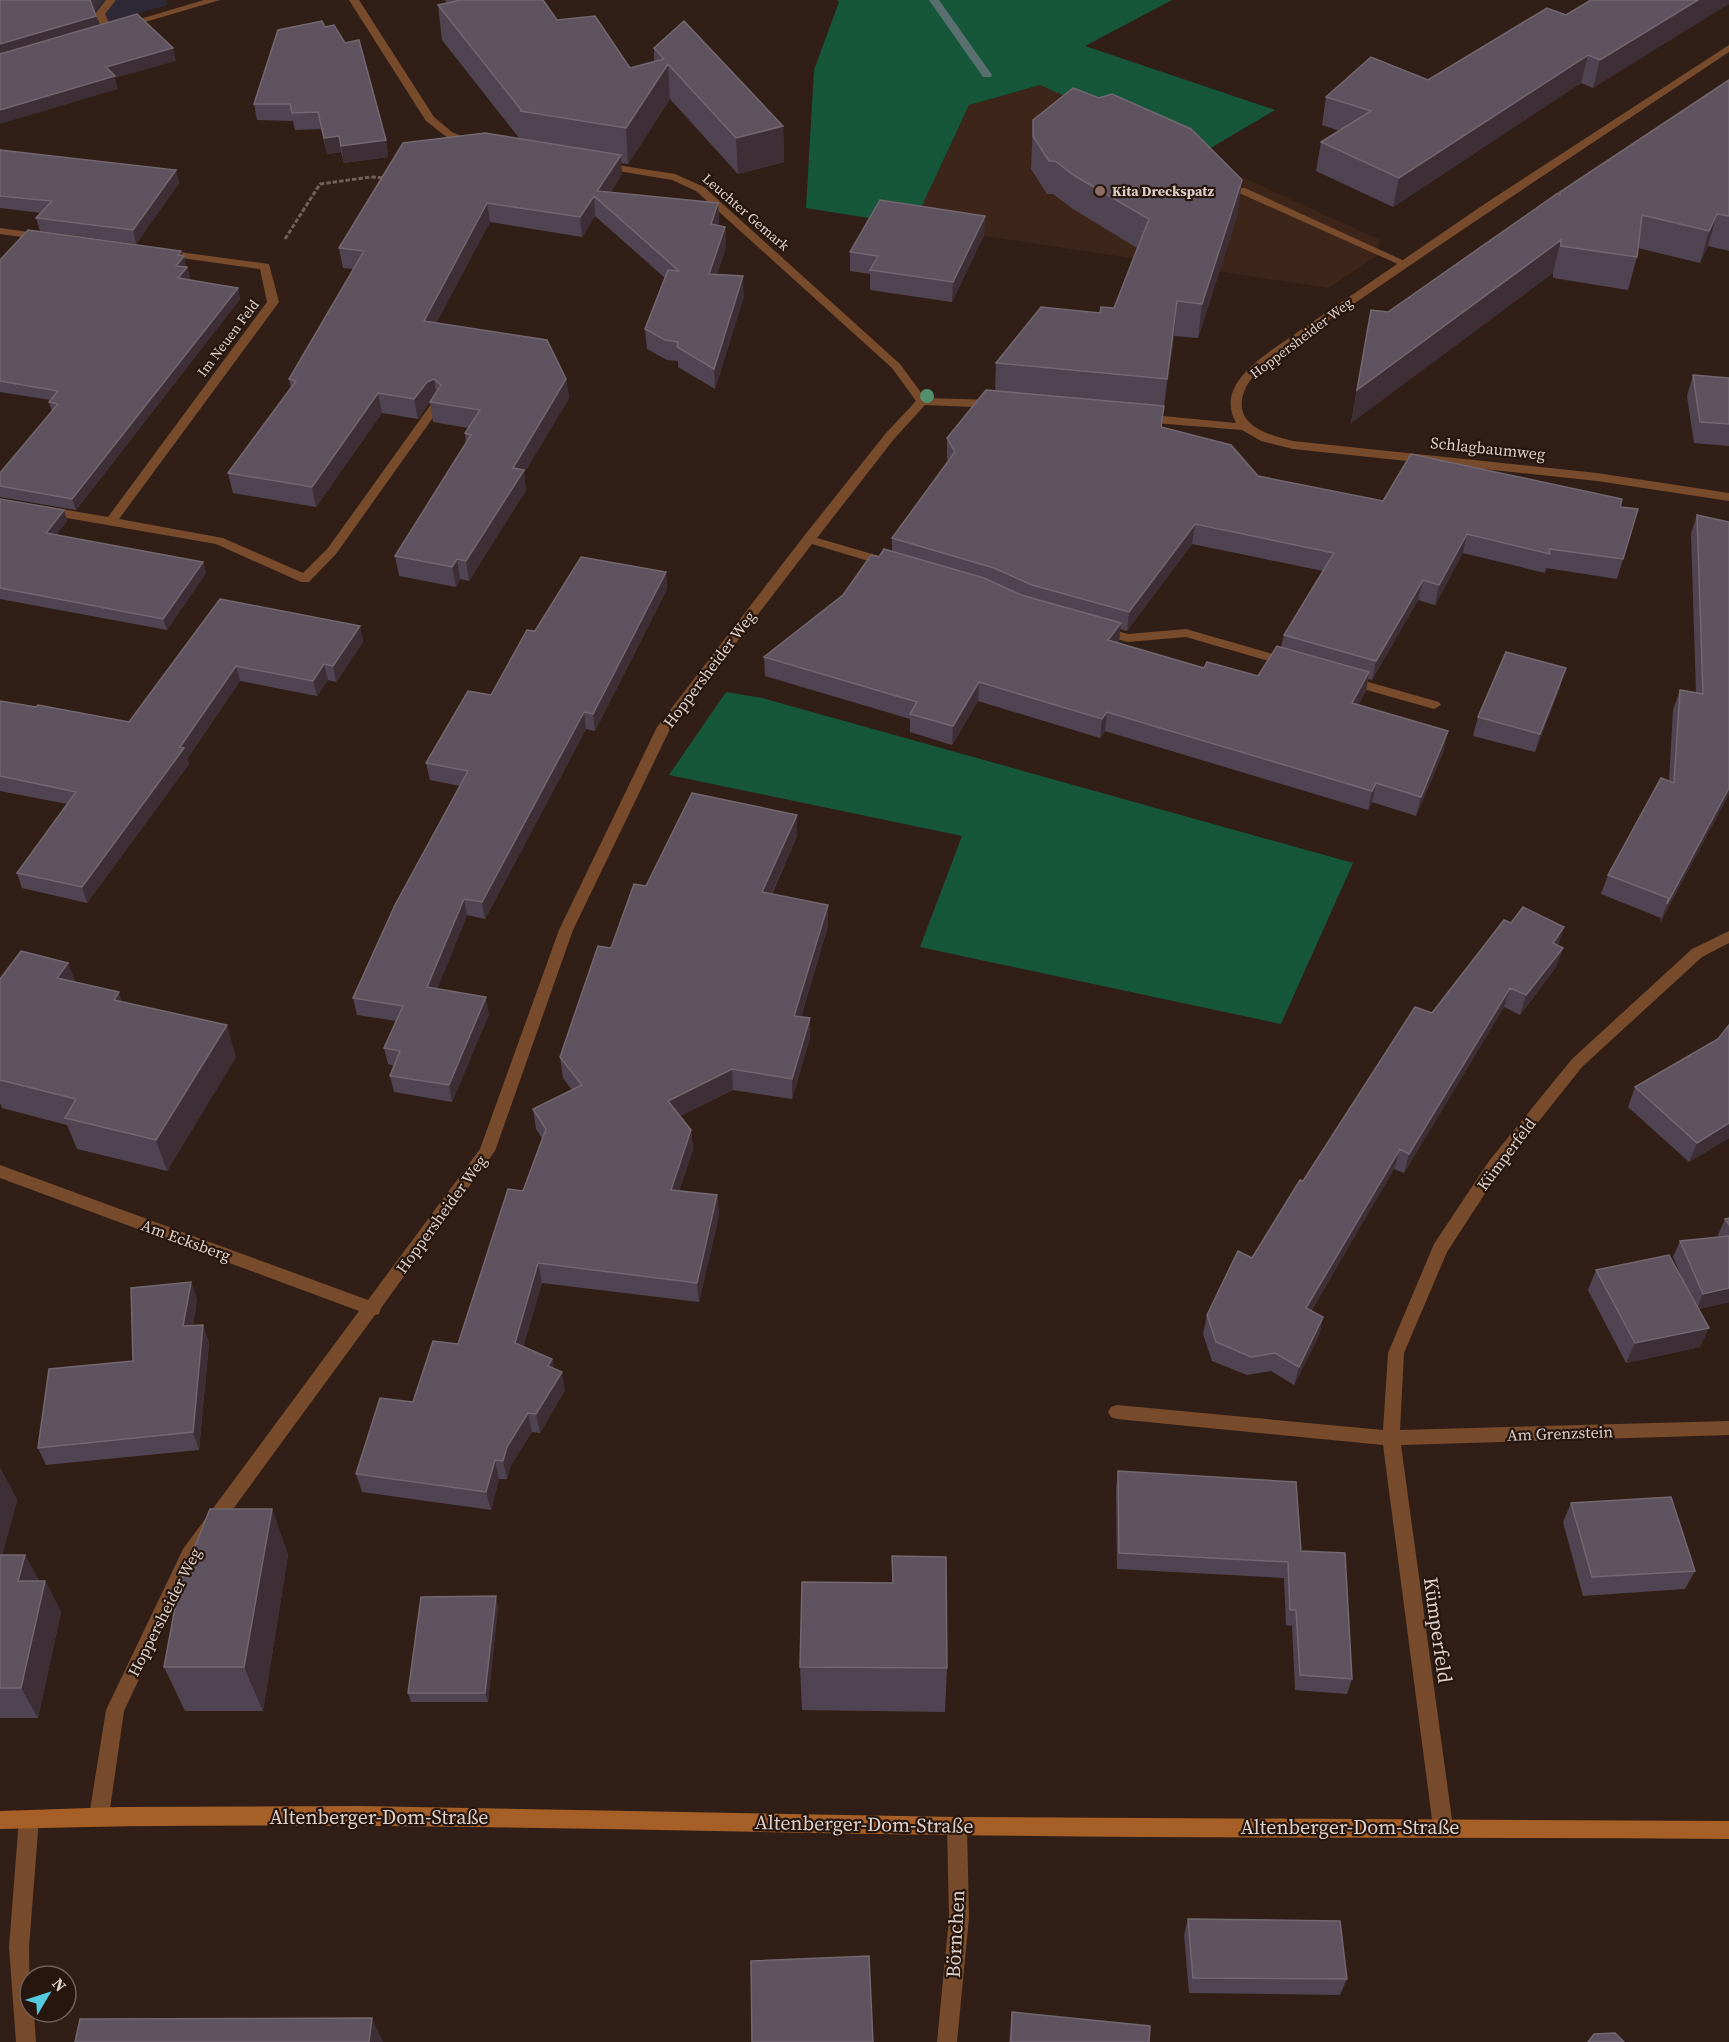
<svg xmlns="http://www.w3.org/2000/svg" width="1729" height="2042" font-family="'Source Serif 4',serif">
  <rect width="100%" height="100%" fill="#311f17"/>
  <path fill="#2f2837" d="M16 0H166L168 5 53 38Z"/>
  <path fill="#3d251a" d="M1040 85 1380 240 1377 256 1328 288 913 225 969 105Z"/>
  <path fill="#16573c" d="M837 0H1172L1085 46 1275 110 1197 156 1040 85 969 105 913 225 806 208 814 70 839 2Z
    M726 692 762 698 1353 863 1281 1024 920 947 962 836 669 775Z"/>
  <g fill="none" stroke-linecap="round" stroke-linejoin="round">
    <path fill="#59706f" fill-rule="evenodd" d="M929 0H939L992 75 991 77H983Z"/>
    <path stroke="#706059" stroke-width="3" stroke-dasharray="4.5 2" stroke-linecap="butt" d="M285 239 320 184 371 177 384 178"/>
    <path fill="#774b2b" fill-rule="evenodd" d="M106 0H116L105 14 113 31 108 34 103 31 95 14Z
      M1237 188H1245L1409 263 1400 265 1237 192Z
      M29 1810 36 1812 39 1819 29 1947 30 2012H34L36 2042H16L9 1947 19 1819 22 1812Z
      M957 1817 964 1819 967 1826 969 1918 957 2042H937L949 1918 947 1826 950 1819Z"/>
    <path fill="#774b2b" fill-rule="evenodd" d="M204 0H220L128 27 120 25Z
      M349 0H359L434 117 452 132 474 142V146H466L449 139 426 121Z
      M1729 45V52C1603 136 1477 219 1352 305 1326 323 1253 363 1244 392 1232 426 1269 435 1293 441L1597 473 1729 493V501L1597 481 1293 449 1261 441 1242 430 1142 422 1136 418 1142 414 1236 423C1218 390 1249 367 1273 349L1486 203Z
      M604 163 675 174 704 187 900 364 925 398 996 400 1002 404 996 408 925 405 894 439 817 538 893 560V566H885L812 544 670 729 573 930 495 1151 381 1308 379 1314 375 1315 195 1561 124 1711 109 1816 106 1823 99 1825 92 1823 89 1816 106 1710 183 1549 359 1311 0 1178V1165L368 1300 480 1149 559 930 657 727 804 536 886 433 916 401 892 368 696 191 672 180 600 168 599 166Z
      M0 228 42 234 47 237 42 240 0 234Z
      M164 250 269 264 279 302 119 519 223 538 303 573 328 548 432 403 436 401 442 405 336 554 309 582H301L216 544 44 514 38 510 44 506 108 517 267 302 260 269 160 255 159 253Z
      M1100 626 1128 634 1186 629 1294 660 1296 663 1289 667 1186 637 1128 642 1095 633 1094 630Z
      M1347 676 1439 702 1441 705 1434 709 1342 683 1340 680 1342 677Z
      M1729 931V943L1702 957 1582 1067 1501 1169 1447 1252 1404 1353 1400 1430 1729 1421V1435L1401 1445 1453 1827 1450 1834 1443 1836 1436 1834 1433 1827 1383 1445 1117 1419 1111 1417 1108 1412 1111 1407 1117 1405 1383 1430 1388 1353 1434 1244 1489 1161 1572 1059 1692 949Z"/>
    <path fill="#a55f27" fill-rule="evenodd" d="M358 1806 956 1817 1729 1821V1839C1471 1837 1213 1839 956 1835 637 1831 319 1820 0 1829V1811L119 1807Z"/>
  </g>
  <circle fill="#54906d" cx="927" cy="396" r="7"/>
  <path fill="#504452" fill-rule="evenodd" d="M445 0H543L557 20 630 68 654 61V48L783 126 784 162 738 174 670 99 628 164 621 163 622 174 610 193 718 203 719 223 718 226 725 227 726 247 717 274 744 296 715 389 678 367V361L667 360 647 349 645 329 665 278 595 216 582 237 490 222 436 323 566 379 569 398 524 473 526 490 469 581 460 579 456 587 399 576 395 556 466 443 465 433 468 428 433 422 430 402 418 419 382 413 316 507 233 493 228 473 291 388 289 379 354 269 343 268 339 248 519 138 442 40 438 5 447 3Z
    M1729 0 1593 88 1581 83 1393 207 1316 171 1321 142 1340 131 1322 125 1326 97 1428 80 1566 15Z
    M278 30 386 140 388 157 344 163 341 152 327 154 321 129 295 130 293 121 257 120 254 104Z
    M1729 80V251L1708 246 1700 263 1638 248 1637 257 1628 290 1553 278V273L1351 423 1371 310 1388 312Z
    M1033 120 1238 213 1198 338 1174 336 1161 427 1258 476 1383 501 1620 507 1638 509 1617 579 1546 568 1545 573 1463 553 1435 605 1418 600 1372 680 1368 679 1366 691 1358 705 1444 750 1416 816 1372 802 1368 810 1105 731 1100 738 978 701 952 745 910 732V719L765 676 764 657 843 595 879 557 892 551V538L948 461 947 458V438L995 391 996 363 1100 313 1114 308 1137 248 1073 209 1053 194H1047L1031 169ZM1192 544 1323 571 1284 635 1281 647 1258 676 1204 668 1118 643 1119 642 1120 629 1127 631Z
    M0 150 176 170 179 183 136 244 40 231 36 218 41 213 0 208Z
    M985 216 984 235 952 302 870 290V274L850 271V252Z
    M182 256H184L186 267H187L190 278 188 280 238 288 240 299 76 510 0 497V473L52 411 49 402 51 400 0 392V260Z
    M1693 375 1729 378V446L1694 443 1687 396Z
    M0 499 64 510 67 521 56 535 203 562 206 573 167 630 0 599Z
    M1697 515 1729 522V794L1660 923 1661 918 1601 894 1608 875 1669 781 1673 710 1680 690 1696 693 1691 534Z
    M666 572 667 589 595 731 586 729 485 919 467 915 437 989 489 1014 452 1102 394 1092 390 1076 394 1066 388 1064 384 1048 396 1021 357 1015 353 998 460 786 430 780 426 763 491 695 535 631Z
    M220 599 360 626 363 642 336 682 328 680 317 696 240 681 187 759 189 764 87 903 22 888 17 873 67 804 0 791V701L129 722Z
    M1560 687 1535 752 1473 736 1478 717Z
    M797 815V836L772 894 828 905V926L801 1017 810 1018V1038L792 1099 733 1090 680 1116 691 1130 693 1150 679 1191 717 1195 719 1215 699 1302 542 1283 523 1347 552 1359 554 1369 565 1390 540 1433 532 1432 511 1465 507 1479H499L491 1510 362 1492 356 1474 458 1344 523 1191 542 1138 536 1129 533 1109 572 1090 563 1078 560 1057 611 948 646 886Z
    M1558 946 1563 948 1556 967 1520 1015 1504 1007 1404 1173 1394 1169 1311 1311 1323 1317 1319 1335 1294 1385 1271 1371 1247 1375 1212 1361 1203 1334 1207 1315 1252 1258 1303 1181 1432 1013Z
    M68 963 75 982 122 1002 236 1057 167 1171 77 1149 67 1125 2 1108 0 1103V979Z
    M1729 1025V1138L1689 1162 1628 1107 1635 1087 1718 1039Z
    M1729 1218V1302L1699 1309 1700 1347 1626 1363 1588 1290 1596 1270 1683 1280 1673 1257 1680 1241 1719 1237 1718 1235 1725 1219Z
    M191 1282 197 1300 193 1325H203L209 1343 199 1450 46 1465 38 1448 133 1361Z
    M0 1468 17 1500 2 1555H25L39 1581H45L61 1612 38 1718H0Z
    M1118 1471 1301 1551 1352 1679 1347 1694 1295 1690 1292 1626 1286 1625 1284 1578 1117 1569 1116 1488Z
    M1571 1503 1695 1571 1685 1589 1583 1596 1563 1522Z
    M272 1509 288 1555 263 1711H185L164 1667Z
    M892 1556 947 1668 945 1712 802 1710 800 1667 892 1583Z
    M498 1606 488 1702H411L408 1693Z
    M1188 1919 1347 1979 1340 1995 1189 1993 1184 1935Z
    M1012 2012 1149 2042H1009Z"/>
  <path fill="#3d2f35" d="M90 0H103L93 13Z
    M1698 0H1729V4L1593 88 1600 60Z
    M96 16 99 29 0 58V44Z
    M173 48 176 61 115 78 118 89 0 124V110L106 67Z
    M1588 55 1581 83 1393 207 1399 178Z
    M668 64 670 99 628 164 626 128Z
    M783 126 784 162 738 174 736 138Z
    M339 136 341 152 327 154 324 138Z
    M386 140 388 157 344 163 341 146Z
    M621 155 622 174 603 204 597 191Z
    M176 170 179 183 136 244 133 230Z
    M1242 180 1238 213 1198 338 1202 304Z
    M594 196 595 216 582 237 580 217Z
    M487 203 490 222 427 341 424 321Z
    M718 203 719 223 713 244 711 224Z
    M1717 214 1708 246 1700 263 1709 231Z
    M985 216 984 235 952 302 953 282Z
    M725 227 726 247 710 293 709 274Z
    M1561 240 1553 273 1351 423 1357 390Z
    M181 251 183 257 184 256 186 266 178 276 176 266 178 255Z
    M187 267 190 278 181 289 178 278Z
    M743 276 744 296 715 389 714 369Z
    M238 288 240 299 76 510 72 499Z
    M1177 301 1174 336 1163 414 1167 379Z
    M434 379 437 399 430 402 418 419 414 399 427 382Z
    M566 379 569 398 524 473 526 490 469 581 466 561 513 468Z
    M378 393 382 413 316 507 312 487Z
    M64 510 67 521 50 544 46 533Z
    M1195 524 1192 544 1127 631 1129 612Z
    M1467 534 1463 553 1435 605 1439 585Z
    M457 559 460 579 456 587 452 567Z
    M203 562 206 573 167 630 163 619Z
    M666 572 667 589 595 731 593 714Z
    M1423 580 1418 600 1372 680 1376 661Z
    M1121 623 1119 642 1106 659 1108 640Z
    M360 626 363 642 336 682 333 666Z
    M324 664 328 680 317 696 313 681Z
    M236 666 240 681 187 759 189 764 87 903 82 887Z
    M1566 668 1560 687 1535 752 1540 734Z
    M1369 672 1366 691 1348 722 1352 703Z
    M979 682 978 701 952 745 953 726Z
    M584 712 586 729 485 919 482 902Z
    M1107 712 1105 731 1100 738 1102 719Z
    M1448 731 1444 750 1416 816 1421 797Z
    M1376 783 1372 802 1368 810 1372 791Z
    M1729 788V794L1660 923 1667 904Z
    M797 815V836L763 912 762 892Z
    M464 899 467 915 431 1004 427 987Z
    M828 905V926L795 1036 794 1016Z
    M1564 927 1558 947 1553 943Z
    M1563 948 1556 967 1520 1015 1526 995Z
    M68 963 80 994 57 978Z
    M1510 988 1504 1007 1404 1173 1409 1154Z
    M119 992 130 1024 114 1000Z
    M486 997 489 1014 452 1102 449 1085Z
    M810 1018V1038L792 1099V1079Z
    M227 1025 236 1057 167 1171 156 1140Z
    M732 1069 733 1090 670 1121 668 1101Z
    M1729 1123V1138L1689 1162 1697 1143Z
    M691 1130 693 1150 673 1209 671 1190Z
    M1400 1149 1394 1169 1301 1327 1306 1308Z
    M717 1195 719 1215 699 1302 697 1283Z
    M538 1263 542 1283 518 1363 515 1343Z
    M191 1282 197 1300 190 1344 183 1326Z
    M1729 1288V1302L1696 1310 1703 1294Z
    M1323 1317 1319 1335 1294 1385 1299 1367Z
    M203 1325 209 1343 199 1450 193 1432Z
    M1709 1328 1700 1347 1626 1363 1635 1343Z
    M552 1359 556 1378 548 1366Z
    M562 1372 565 1390 540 1433 536 1414Z
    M528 1413 532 1432 511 1465 507 1479 503 1461 507 1447Z
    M495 1460 499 1479 491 1510 486 1492Z
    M0 1469 17 1500 0 1564Z
    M272 1509 288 1555 263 1711 244 1667Z
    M25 1555 42 1586 18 1581Z
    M45 1581 61 1612 38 1718 21 1688Z
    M496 1596 498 1606 488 1702 485 1693Z
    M372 2018 383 2042H369Z"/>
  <path fill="#5f535f" stroke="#736770" stroke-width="1.5" d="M0 0H90L96 16 0 44Z
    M461 0H543L557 20 595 16 630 68 664 59 654 48 684 21 783 126 736 138 668 64 626 128 520 111H522L438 5Z
    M1591 0H1698L1600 60 1588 55 1399 178 1321 142 1371 111 1326 97 1371 57 1428 80 1547 8 1566 15Z
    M137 14 173 48 106 67 115 76 0 110V54Z
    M322 21 325 27 334 25 345 43 359 40 386 140 341 146 339 136 324 138 318 112 292 113 290 104H254L278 30Z
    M1729 80V216L1717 214 1709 231 1642 215 1637 257 1561 246V240L1357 390 1371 310 1388 312 1558 193 1560 195V192Z
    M1073 88 1099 98 1112 94 1191 129 1242 180 1202 304 1177 301 1167 379 996 363 1041 307 1100 313 1101 307 1114 308 1149 219 1075 176 1055 161H1049L1033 136V120Z
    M485 133 621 155 597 191 718 203 711 224 725 227 709 274 743 276 714 369 677 347 678 342 665 340 645 329 668 270 679 271 594 196 580 217 487 203 424 321 547 340 566 379 513 468 524 470 466 561 457 559 452 567 395 556 471 435 465 433 480 410 430 402 441 385 434 379 427 382 414 399 378 393 312 487 228 473 296 381 289 379 364 251 339 248 403 143Z
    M0 150 176 170 133 230 36 218 52 201 0 196Z
    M880 200 985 216 953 282 870 270 878 256 850 252Z
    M28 230 181 251 178 255 184 256 176 266 187 267 178 278 238 288 72 499 0 486V473L58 404 49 402 58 391 0 381V260Z
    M1693 375 1729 378V424L1700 422Z
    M986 390 1164 406 1161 427 1231 445 1258 476 1383 501 1411 454 1622 499 1620 507 1638 509 1623 559 1549 549 1550 554 1467 534 1439 585 1423 580 1376 661 1284 635 1334 553 1195 524 1129 612 1032 585 994 568 892 538 955 452 947 438Z
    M0 499 64 510 46 533 203 562 163 619 0 588Z
    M1697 515 1729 522V788L1667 904 1668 898 1608 875 1661 778 1674 783 1680 690 1703 694Z
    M884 549 984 578 1021 595 1121 623 1108 640 1204 668 1207 662 1258 676 1277 646 1369 672 1352 703 1448 731 1421 797 1376 783 1372 791 1107 712 1102 719 979 682 953 726 910 714 917 702 764 657 843 595 871 555 879 557Z
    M581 557 666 572 593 714 584 712 482 902 464 899 427 987 486 997 449 1085 390 1076 400 1051 384 1048 403 1006 353 998 395 905 468 771 426 763 468 691 491 695 527 630 535 631Z
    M220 599 360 626 333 666 324 664 313 681 236 666 180 747 184 748 82 887 17 873 76 792 0 776V701L36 707 38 705 129 722Z
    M1506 652 1566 668 1540 734 1478 717Z
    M692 793 797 815 762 892 828 905 794 1016 810 1018 792 1079 732 1069 668 1101 691 1130 671 1190 717 1195 697 1283 538 1263 515 1343 552 1359 548 1366 562 1372 536 1414 528 1413 507 1447 503 1461 495 1460 486 1492 356 1474 380 1398 413 1402 433 1341 458 1344 508 1189 523 1191 546 1129 533 1109 582 1085 560 1057 598 946 611 948 634 884 646 886Z
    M1523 907 1564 927 1553 943 1563 948 1526 995 1510 988 1409 1154 1400 1149 1306 1308 1323 1317 1299 1367 1275 1353 1251 1357 1216 1342 1207 1315 1238 1251 1252 1258 1300 1180 1303 1181 1415 1007 1432 1013 1504 920 1511 923Z
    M21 951 68 963 57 978 119 992 114 1000 227 1025 156 1140 65 1118 76 1099 0 1080V979Z
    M1729 1025V1123L1697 1143 1635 1087 1718 1039Z
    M1729 1218V1225L1725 1219Z
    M1729 1236V1288L1703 1294 1680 1241Z
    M1669 1255 1709 1328 1635 1343 1596 1270Z
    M191 1282 183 1326 203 1325 193 1432 38 1448 49 1369 133 1361 131 1288Z
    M1118 1471 1296 1482 1301 1551 1345 1553 1352 1679 1300 1675 1296 1610H1290L1288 1562 1119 1553Z
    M1671 1497 1695 1571 1592 1577 1571 1503Z
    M210 1509H272L244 1667H164L179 1586Z
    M0 1555H25L18 1581H45L21 1688H0Z
    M892 1556 946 1557 947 1668 800 1667 802 1582 893 1583Z
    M496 1596 485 1693H408L421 1597Z
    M1188 1919 1340 1921 1347 1979 1193 1978Z
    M869 1956 873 2042H752L751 1961Z
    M1012 2012 1150 2026 1149 2042H1011Z
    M372 2018 369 2042H75L80 2019Z
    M1615 2033 1624 2042H1588L1594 2034Z"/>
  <circle fill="#8d6e63" stroke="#27160e" stroke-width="2" cx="1100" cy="191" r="6"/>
  <g text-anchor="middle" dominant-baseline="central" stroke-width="4.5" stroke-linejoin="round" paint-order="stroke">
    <g font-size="14" font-weight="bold" fill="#ded1cc" stroke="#27160e" text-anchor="start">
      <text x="1112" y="191">Kita Dreckspatz</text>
    </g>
    <g font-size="14" fill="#ded1cc" stroke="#27160e">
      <text transform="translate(746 212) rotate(41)">Leuchter Gemark</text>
      <text transform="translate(228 338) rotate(-53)">Im Neuen Feld</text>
      <text transform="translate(1301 338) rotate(-37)">Hoppersheider Weg</text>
    </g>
    <g font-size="16" fill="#ded1cc" stroke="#27160e">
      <text transform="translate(1488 448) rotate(6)">Schlagbaumweg</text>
      <text transform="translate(709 669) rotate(-53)">Hoppersheider Weg</text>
      <text transform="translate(1506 1154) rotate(-53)">Kümperfeld</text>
      <text transform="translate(441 1214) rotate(-54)">Hoppersheider Weg</text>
      <text transform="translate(186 1240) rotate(20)">Am Ecksberg</text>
      <text transform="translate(1560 1433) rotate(-2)">Am Grenzstein</text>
      <text transform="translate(164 1612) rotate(-63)">Hoppersheider Weg</text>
    </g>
    <g font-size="20" fill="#ded1cc" stroke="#27160e">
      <text transform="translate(1438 1630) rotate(82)">Kümperfeld</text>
      <text x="379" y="1817">Altenberger-Dom-Straße</text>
      <text transform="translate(864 1824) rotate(1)">Altenberger-Dom-Straße</text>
      <text x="1350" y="1827">Altenberger-Dom-Straße</text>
      <text transform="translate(955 1934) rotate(-87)">Börnchen</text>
    </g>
  </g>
  <g transform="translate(48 1994) rotate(51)"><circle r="28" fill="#27160e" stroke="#70615a" stroke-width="1.5"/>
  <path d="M0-4.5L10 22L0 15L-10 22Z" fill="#54cade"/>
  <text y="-9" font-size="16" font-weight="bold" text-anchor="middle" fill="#ded1cc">N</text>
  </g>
</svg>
